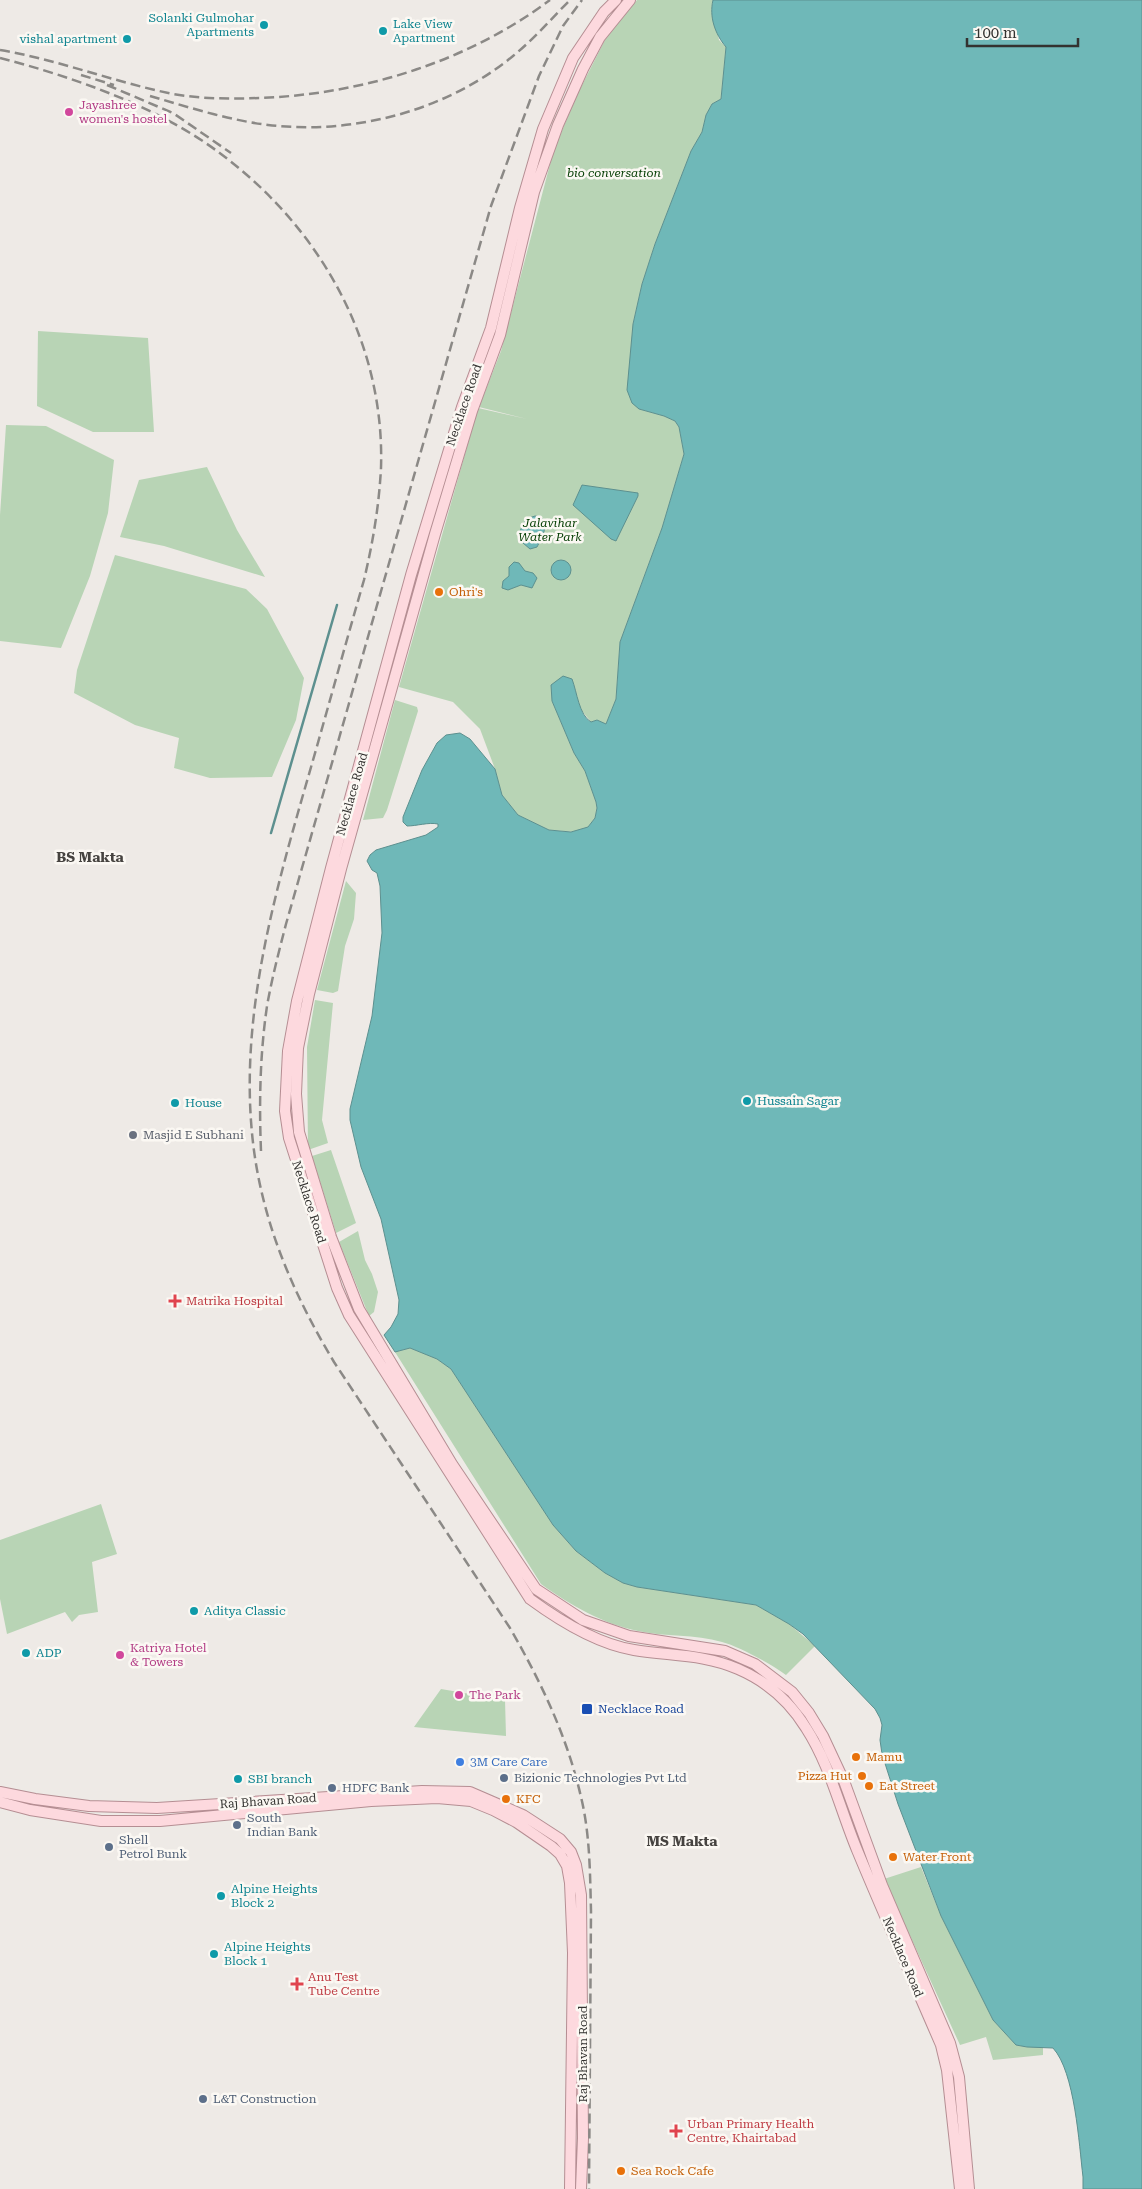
<svg xmlns="http://www.w3.org/2000/svg" width="1142" height="2189" font-family="'Roboto Serif',serif">
  <rect width="100%" height="100%" fill="#eeeae6"/>
  <path fill="#b8d4b5" d="M637 0H713L712 5 719 40 726 47 721 99 712 104 706 115 702 132 691 151 655 244 642 284 633 324 639 409 664 416 675 421 679 427 684 454 662 528 620 642 616 699 606 724 597 720 591 722 582 711 552 701 574 753 585 771 596 802 597 808 595 818 588 827 577 832 549 830 518 815 502 795 495 769 480 729 453 702 399 687 478 408 527 419 479 407 501 351 554 149 578 93 608 34Z
    M38 331 148 338 154 432H93L37 406Z
    M6 425 46 426 114 460 108 513 90 576 61 648 0 641V515Z
    M207 467 237 530 265 577 164 546 120 537 139 480Z
    M115 555 246 589 267 609 304 678 296 720 272 777 210 778 174 768 179 738 135 725 74 693 77 670Z
    M395 700 417 707 418 711 387 810 383 818 363 820Z
    M346 881 356 893 354 919 345 946 338 991 333 993 317 990Z
    M315 1000 333 1003 322 1120 328 1143 308 1150 307 1047Z
    M331 1150 356 1223 336 1233 312 1156Z
    M358 1231 365 1260 372 1274 378 1292 374 1312 369 1316 339 1242Z
    M410 1348 437 1359 451 1369 553 1525 576 1551 605 1573 623 1583 637 1587 756 1605 789 1624 815 1646 786 1675C773 1665 738 1646 722 1642 695 1634 665 1637 638 1631 603 1624 570 1605 541 1584L395 1352Z
    M101 1504 117 1554 92 1562 98 1612 79 1615 72 1622 65 1612 7 1634 0 1599V1540Z
    M441 1689 505 1700 506 1736 414 1727Z
    M921 1867 941 1916 993 2020 1016 2045 1027 2047H1043V2055L993 2060 986 2037 960 2045 884 1879Z"/>
  <path fill="#6fb8b8" stroke="#5d908f" d="M713 0H1142V2189H1083V2177C1079 2144 1075 2072 1053 2048L1027 2047 1016 2045 993 2020 941 1916 898 1804 882 1754 880 1740 882 1725 880 1718 875 1709 803 1634 789 1624 756 1605 637 1587 623 1583 605 1573 576 1551 553 1525 451 1369 437 1359 410 1348 395 1352 384 1335 391 1327 398 1314 399 1300 381 1219 361 1167 350 1120V1109L372 1016 382 933 380 886 377 873 372 870 367 861 370 855 376 850 426 835 438 827V824C428 822 417 826 407 826L403 822V817L422 770 437 743 446 735 460 733 470 739 495 769 502 795 518 815 549 830 571 832 588 827 595 818 597 808 596 802 585 771 574 753 552 701 551 685 563 676 572 679C577 692 579 715 591 722L597 720 606 724 616 699 620 642 662 528 684 454 679 427 675 421 664 416 639 409 632 403 627 390 633 324 642 284 655 244 691 151 702 132 706 115 712 104 721 99 726 47C715 34 709 17 713 0Z
    M582 485 638 493V496L616 541 611 539 573 505Z
    M535 516 541 517C549 527 542 537 537 547L530 549 523 543 520 531 526 519Z
    M551 570a10 10 0 1 1 20 0a10 10 0 1 1-20 0Z
    M514 562 519 563 525 571 533 573 537 578 532 588 521 585 508 590 502 588 503 581 509 576V567Z"/>
  <g fill="none" stroke-linecap="round" stroke-linejoin="round">
    <path stroke="#5d908f" stroke-width="2.5" d="M271 833 337 605"/>
    <defs>
      <path id="major" d="M616 0 604 12 573 58 543 129 520 208 491 328 462 407 411 575 331 868 297 1001 288 1051 285 1111 289 1138 337 1288 349 1315 530 1599C560 1621 597 1644 634 1650 670 1656 704 1654 738 1669 766 1681 790 1702 806 1728 830 1765 840 1809 857 1850 884 1915 913 1980 941 2045L947 2070 960 2189
        M630 0 600 37 583 69 558 125 534 192 500 335 472 411 435 534 341 869 309 994 298 1048 296 1094 299 1132 331 1237 359 1309 452 1464 536 1589 583 1620 629 1636 725 1651 755 1664 792 1692 809 1713 823 1736 844 1781 882 1885 950 2043 959 2077 969 2189
        M0 1792 35 1799 89 1806 157 1808 422 1791 470 1792 523 1815 560 1839 571 1852 576 1865 581 1895 583 2138 581 2189
        M0 1802 30 1810 101 1821H160L371 1801 437 1798 471 1801 493 1810 516 1822 551 1846 560 1854 567 1866 570 1883 573 1953 570 2189"/>
    </defs>
    <use href="#major" stroke="#b58e93" stroke-width="12"/>
    <use href="#major" stroke="#fdd9de" stroke-width="10"/>
    <path stroke="#8b8986" stroke-width="2.5" stroke-dasharray="10 5" stroke-linecap="butt" d="M0 50C59 60 114 82 173 94 202 99 231 99 260 98 363 94 467 62 550 0
      M0 58C74 77 159 107 221 154 320 228 385 342 381 468 379 506 373 542 364 580 344 649 325 719 305 788 274 896 243 1008 251 1121 257 1210 289 1287 334 1362L510 1628C541 1682 567 1736 581 1797 590 1834 590 1873 591 1911L589 2189
      M81 75 114 85
      M107 85 173 113 231 153
      M150 96C188 107 228 120 268 125 354 135 446 111 513 56 534 39 551 19 570 0
      M261 1151C259 1102 260 1054 267 1006 272 978 279 951 286 924L491 206 539 76 563 26 582 0"/>
  </g>
  <g fill="#0f9aa8" stroke="#fbf8f3" stroke-width="2">
    <circle cx="264" cy="25" r="5"/>
    <circle cx="383" cy="31" r="5"/>
    <circle cx="127" cy="39" r="5"/>
    <circle cx="747" cy="1101" r="5"/>
    <circle cx="175" cy="1103" r="5"/>
    <circle cx="194" cy="1611" r="5"/>
    <circle cx="26" cy="1653" r="5"/>
    <circle cx="238" cy="1779" r="5"/>
    <circle cx="221" cy="1896" r="5"/>
    <circle cx="214" cy="1954" r="5"/>
  </g>
  <g fill="#d1479c" stroke="#fbf8f3" stroke-width="2">
    <circle cx="69" cy="112" r="5"/>
    <circle cx="120" cy="1655" r="5"/>
    <circle cx="459" cy="1695" r="5"/>
  </g>
  <g fill="#e8710a" stroke="#fbf8f3" stroke-width="2">
    <circle cx="439" cy="592" r="5"/>
    <circle cx="856" cy="1757" r="5"/>
    <circle cx="862" cy="1776" r="5"/>
    <circle cx="869" cy="1786" r="5"/>
    <circle cx="506" cy="1799" r="5"/>
    <circle cx="893" cy="1857" r="5"/>
    <circle cx="621" cy="2171" r="5"/>
  </g>
  <circle fill="#6b7280" stroke="#fbf8f3" stroke-width="2" cx="133" cy="1135" r="5"/>
  <g fill="#e0444e" stroke="#fbf8f3" stroke-width="2">
    <path d="M172.5 1293.5h5v5h5v5h-5v5h-5v-5h-5v-5h5z"/>
    <path d="M294.5 1976.5h5v5h5v5h-5v5h-5v-5h-5v-5h5z"/>
    <path d="M673.5 2123.5h5v5h5v5h-5v5h-5v-5h-5v-5h5z"/>
  </g>
  <rect fill="#1a4fb4" stroke="#fbf8f3" stroke-width="2" x="581" y="1703" width="12" height="12" rx="2.5"/>
  <circle fill="#3f7fe0" stroke="#fbf8f3" stroke-width="2" cx="460" cy="1762" r="5"/>
  <g fill="#5c6f8a" stroke="#fbf8f3" stroke-width="2">
    <circle cx="504" cy="1778" r="5"/>
    <circle cx="332" cy="1788" r="5"/>
    <circle cx="237" cy="1825" r="5"/>
    <circle cx="109" cy="1847" r="5"/>
    <circle cx="203" cy="2099" r="5"/>
  </g>
  <g text-anchor="middle" dominant-baseline="central" stroke-width="5" stroke-linejoin="round" paint-order="stroke">
    <g font-size="12" fill="#0d838f" stroke="#fbf8f3" text-anchor="start">
      <text x="254" y="18" text-anchor="end">Solanki Gulmohar<tspan x="254" dy="14">Apartments</tspan></text>
      <text x="393" y="24">Lake View<tspan x="393" dy="14">Apartment</tspan></text>
      <text x="117" y="39" text-anchor="end">vishal apartment</text>
      <text x="757" y="1101">Hussain Sagar</text>
      <text x="185" y="1103">House</text>
      <text x="204" y="1611">Aditya Classic</text>
      <text x="36" y="1653">ADP</text>
      <text x="248" y="1779">SBI branch</text>
      <text x="231" y="1889">Alpine Heights<tspan x="231" dy="14">Block 2</tspan></text>
      <text x="224" y="1947">Alpine Heights<tspan x="224" dy="14">Block 1</tspan></text>
    </g>
    <g font-size="12" fill="#b23c85" stroke="#fbf8f3" text-anchor="start">
      <text x="79" y="105">Jayashree<tspan x="79" dy="14">women's hostel</tspan></text>
      <text x="130" y="1648">Katriya Hotel<tspan x="130" dy="14">&amp; Towers</tspan></text>
      <text x="469" y="1695">The Park</text>
    </g>
    <g font-size="12" font-style="italic" fill="#023c01" stroke="#fbf8f3">
      <text x="614" y="173">bio conversation</text>
      <text x="550" y="523">Jalavihar<tspan x="550" dy="14">Water Park</tspan></text>
    </g>
    <g font-size="12" fill="#333230" stroke="#fbf8f3">
      <text transform="translate(464 405) rotate(-71)">Necklace Road</text>
      <text transform="translate(352 794) rotate(-74)">Necklace Road</text>
      <text transform="translate(309 1202) rotate(72)">Necklace Road</text>
      <text transform="translate(268 1801) rotate(-4)">Raj Bhavan Road</text>
      <text transform="translate(903 1957) rotate(67)">Necklace Road</text>
      <text transform="translate(583 2054) rotate(-90)">Raj Bhavan Road</text>
    </g>
    <g font-size="12" fill="#c56008" stroke="#fbf8f3" text-anchor="start">
      <text x="449" y="592">Ohri's</text>
      <text x="866" y="1757">Mamu</text>
      <text x="852" y="1776" text-anchor="end">Pizza Hut</text>
      <text x="879" y="1786">Eat Street</text>
      <text x="516" y="1799">KFC</text>
      <text x="903" y="1857">Water Front</text>
      <text x="631" y="2171">Sea Rock Cafe</text>
    </g>
    <g font-size="12" fill="#5b616d" stroke="#fbf8f3" text-anchor="start">
      <text x="143" y="1135">Masjid E Subhani</text>
    </g>
    <g font-size="12" fill="#be3a42" stroke="#fbf8f3" text-anchor="start">
      <text x="186" y="1301">Matrika Hospital</text>
      <text x="308" y="1977">Anu Test<tspan x="308" dy="14">Tube Centre</tspan></text>
      <text x="687" y="2124">Urban Primary Health<tspan x="687" dy="14">Centre, Khairtabad</tspan></text>
    </g>
    <g font-size="12" fill="#164399" stroke="#fbf8f3" text-anchor="start">
      <text x="598" y="1709">Necklace Road</text>
    </g>
    <g font-size="12" fill="#366cbe" stroke="#fbf8f3" text-anchor="start">
      <text x="470" y="1762">3M Care Care</text>
    </g>
    <g font-size="12" fill="#4e5e75" stroke="#fbf8f3" text-anchor="start">
      <text x="514" y="1778">Bizionic Technologies Pvt Ltd</text>
      <text x="342" y="1788">HDFC Bank</text>
      <text x="247" y="1818">South<tspan x="247" dy="14">Indian Bank</tspan></text>
      <text x="119" y="1840">Shell<tspan x="119" dy="14">Petrol Bunk</tspan></text>
      <text x="213" y="2099">L&amp;T Construction</text>
    </g>
    <g font-size="14" font-weight="bold" fill="#464340" stroke="#fbf8f3">
      <text x="90" y="857">BS Makta</text>
      <text x="682" y="1841">MS Makta</text>
    </g>
  </g>
  <path d="M967 38v8h111v-8" fill="none" stroke="#333230" stroke-width="2.5"/>
  <text x="974" y="38" font-size="15" fill="#333230" stroke="#fbf8f3" stroke-width="4" paint-order="stroke">100 m</text>
</svg>
